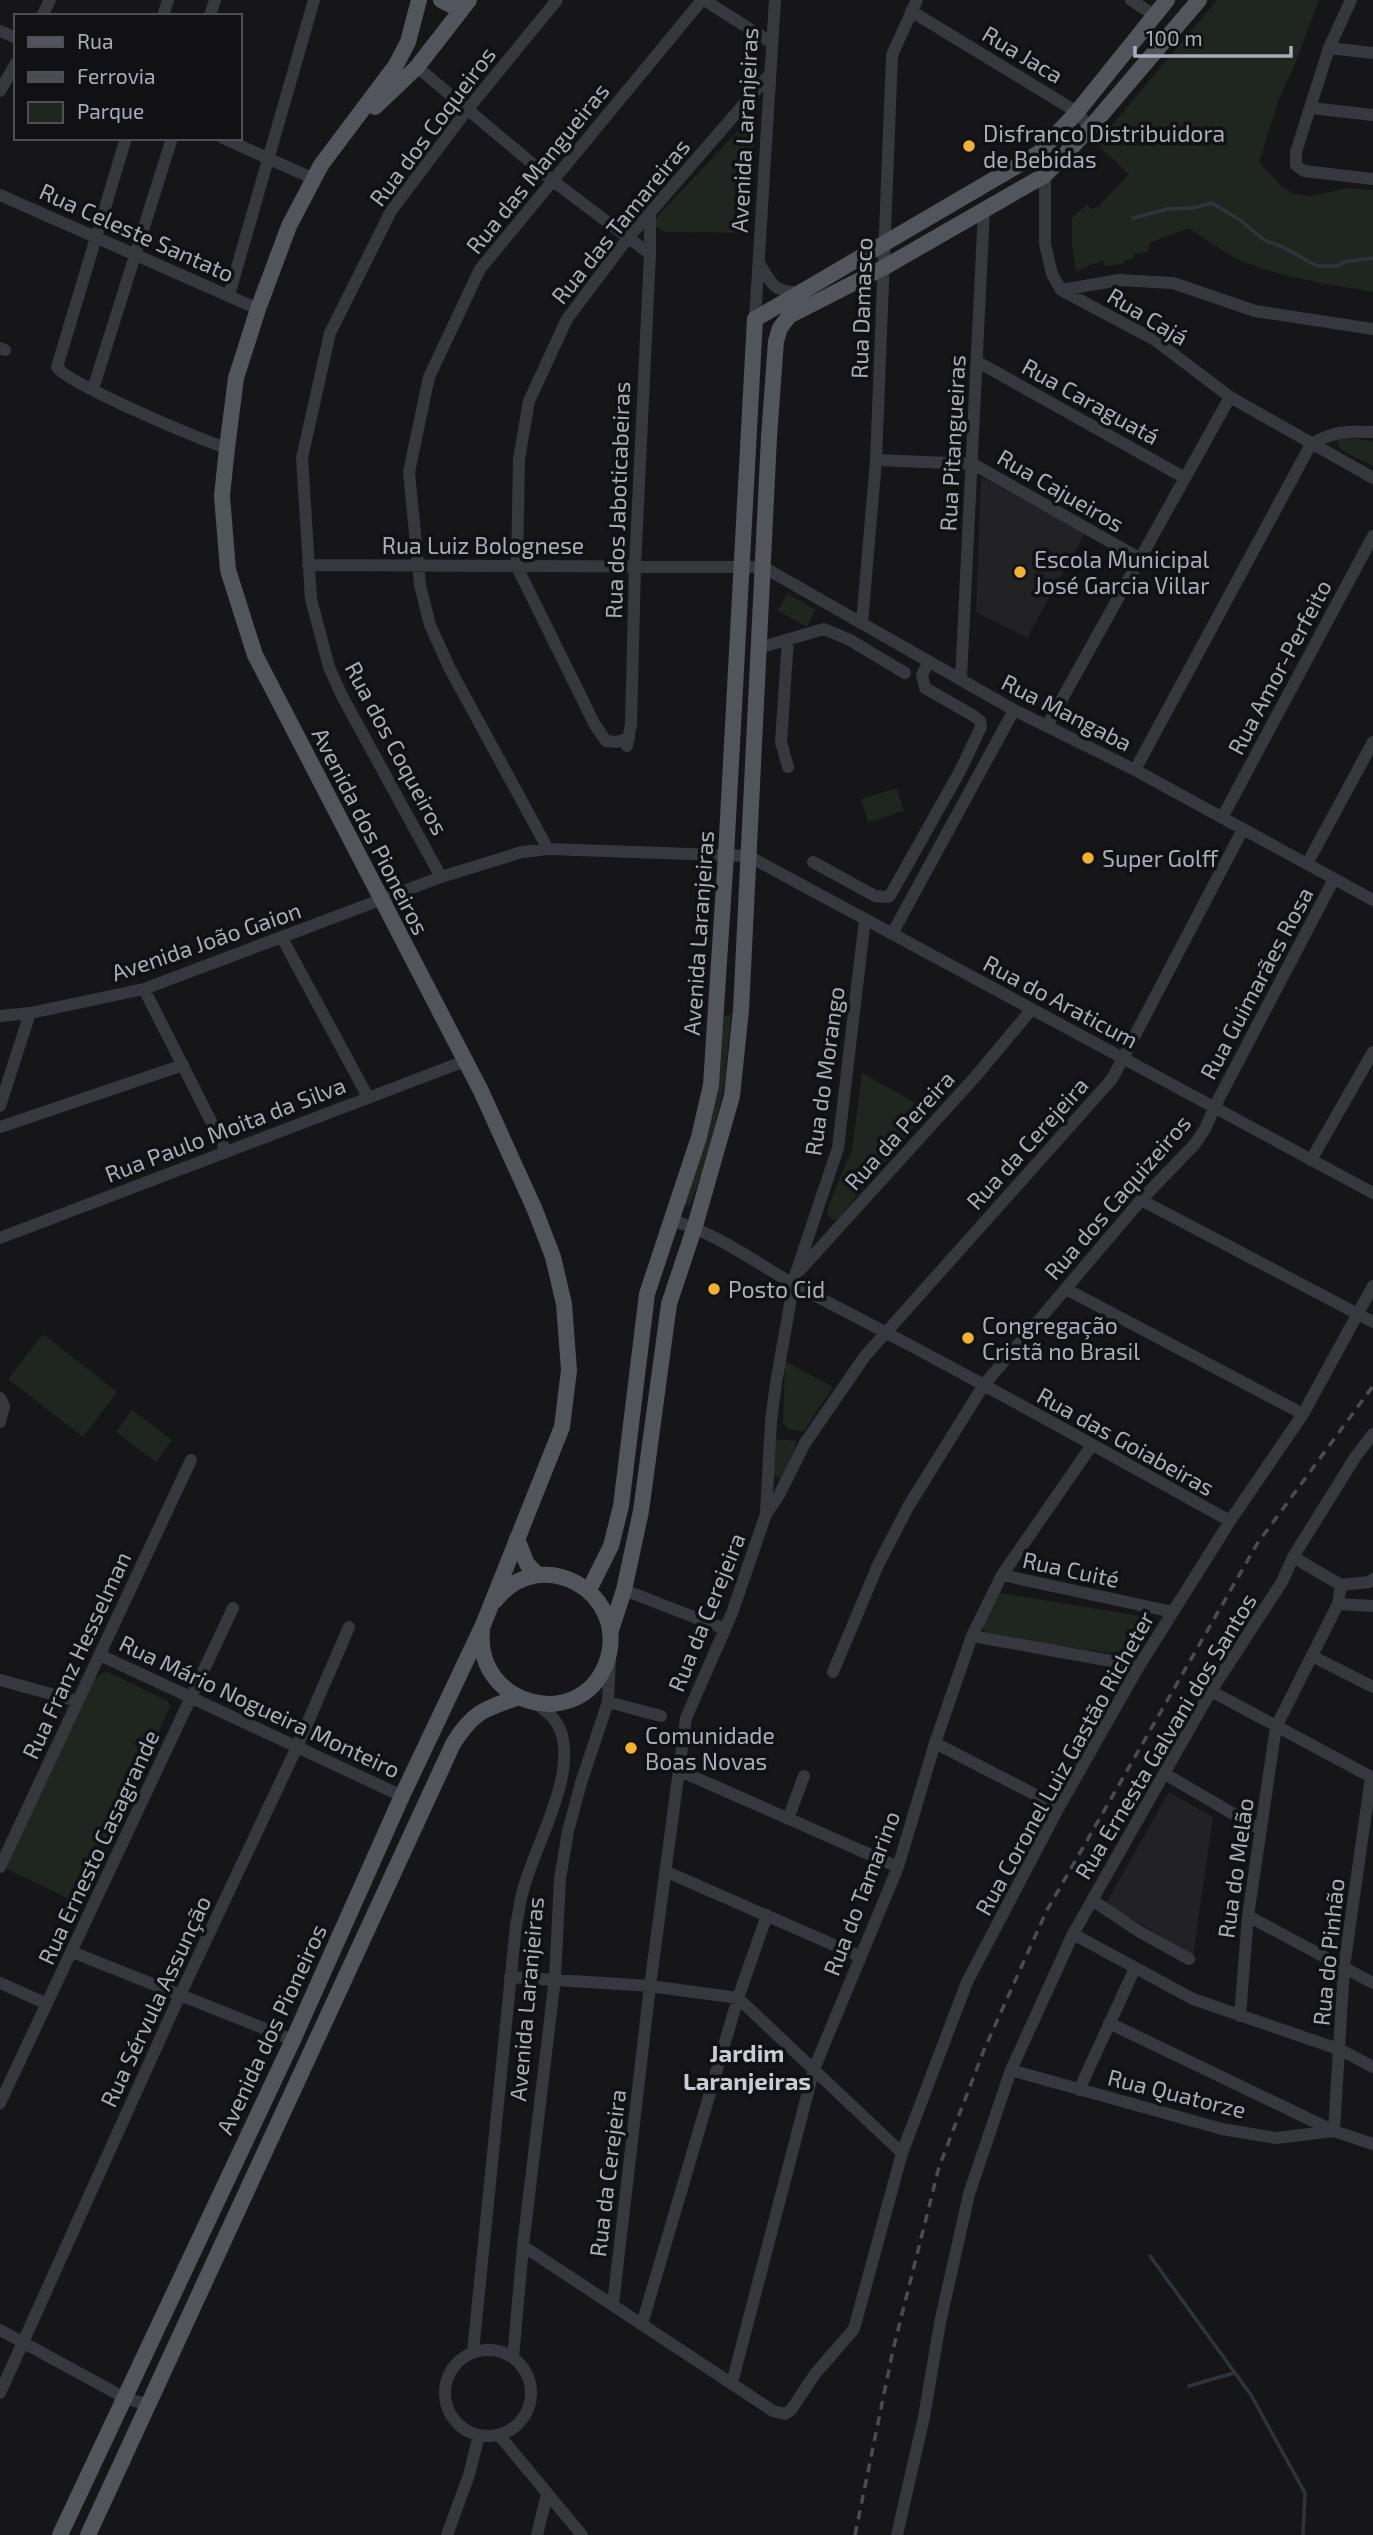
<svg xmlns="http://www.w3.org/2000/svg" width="1373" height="2535" font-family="'Exo 2',sans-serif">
  <rect width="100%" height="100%" fill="#161618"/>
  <path fill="#222225" d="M981 477 1085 533 1027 638 976 612Z
    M1169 1792 1213 1817 1193 1956 1106 1903Z"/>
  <path fill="#1e261f" d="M1217 0H1319L1295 64 1280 96 1259 162 1282 187 1294 194 1311 196 1347 188 1373 190V292C1325 283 1274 278 1230 255 1216 247 1203 237 1189 228L1150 243 1147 252 1133 254V258L1124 261V264L1105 266 1103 260 1076 271 1072 246V218L1087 204 1091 209 1098 207 1129 174 1096 144Z
    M756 112 747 233 664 232 651 223Z
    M1341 437 1373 441V466L1341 450 1336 441Z
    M788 594 816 610 807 627 777 610Z
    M897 788 904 811 868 822 861 799Z
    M731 1015 725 1082 709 1154 690 1205 681 1206 722 1016Z
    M862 1073 928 1110 838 1219 833 1220 827 1215 829 1204 852 1150Z
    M43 1334 117 1392 83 1437 8 1379Z
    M785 1361 833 1387 804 1431C794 1431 790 1432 783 1423Z
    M132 1410 172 1440 156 1462 116 1432Z
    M776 1439 797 1441 787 1468 780 1478 775 1477 772 1469Z
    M1001 1593 1146 1617 1150 1621V1624L1133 1651 1125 1655 987 1635 983 1629 982 1624Z
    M108 1672 168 1701 170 1707 79 1904 5 1868 92 1682 101 1673Z"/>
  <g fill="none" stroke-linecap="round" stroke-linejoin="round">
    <path stroke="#2c353c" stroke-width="3.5" d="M1133 218 1167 209 1192 208 1212 203 1240 220 1264 240 1283 247 1317 266H1338L1344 262 1373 258
      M1150 2256 1251 2395 1305 2493 1303 2535
      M1189 2386 1234 2373"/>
    <path stroke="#37383d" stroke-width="12" d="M704 0 772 43
      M1131 0 1154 15
      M1351 0 1329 48 1296 152V165L1304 171 1373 179
      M911 11 1077 112 1090 128
      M42 16 50 0
      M163 16 168 0
      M210 16 215 0
      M0 31 16 38
      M1329 48 1373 53
      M417 67 553 181 650 254
      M0 91 16 63
      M1311 108 1373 115
      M126 138 57 367C68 384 201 440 227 448
      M223 138 314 179
      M1039 153 1045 175V244L1052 274 1061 290 1155 340 1230 397 1373 478
      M0 195 258 309
      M759 263C771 283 774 293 800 292
      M1061 290 1119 280 1173 283 1255 311 1373 329
      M229 295 314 0
      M755 319 775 0
      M0 348 5 350
      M978 362 1185 478
      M93 389 172 138
      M1311 444C1335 431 1346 431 1373 432
      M876 460 973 464 1139 558
      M308 565 763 567 1014 710 1135 770 1373 900
      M862 623 876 460 892 55 917 0
      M788 639 781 742 788 767
      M759 648 824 629 850 640 905 673
      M961 679C968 522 977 366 984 210
      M1047 726 1230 397
      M629 738 617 742 606 741 595 725 517 567 519 459 529 401 567 319 628 238 770 74
      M627 746 631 724 635 567 650 254V213
      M1135 770 1311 444
      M1222 818 1373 536
      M548 849 450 669 430 625 420 585 409 472 429 377 480 269 702 0
      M813 862 875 896 888 897 891 894 960 771 981 727 980 721 974 716 925 688 922 675 929 661
      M1307 864 1373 742
      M441 877 342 696 329 667 311 599 302 458 330 333 391 211 467 110 557 0
      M892 934 1014 710
      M282 938 368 1097
      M144 989 226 1151
      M0 1016 30 1013 144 989 441 877 522 852 548 849 748 856 1373 1193
      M0 1106 30 1013
      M0 1127 183 1065
      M1311 1160 1373 1052
      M1141 1200 1373 1322
      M670 1220C719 1233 761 1267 806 1291 949 1364 1089 1443 1230 1521
      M0 1238 465 1061
      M800 1270 975 1077 1032 1009
      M1066 1289 1303 1414
      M0 1398 4 1406 0 1422
      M766 1513 771 1421 776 1383 795 1276 838 1148 865 919
      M1293 1557 1341 1585
      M1002 1575 1173 1612
      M624 1590 725 1629
      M1338 1604 1373 1606
      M972 1636 1139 1666
      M100 1655 402 1796
      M1312 1656 1373 1687
      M833 1672 878 1565 908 1507 983 1386 1141 1200 1194 1145 1205 1129 1215 1106 1334 879
      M0 1680 77 1701
      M1211 1691 1373 1778
      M608 1702 661 1716
      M935 1743 1059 1807
      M678 1770 898 1867
      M1165 1774 1261 1830
      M788 1819 804 1776
      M0 1867 191 1460
      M667 1872 859 1956
      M1092 1900 1140 1932 1189 1959
      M1248 1916 1373 1983
      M1073 1934 1193 1999 1341 2050 1373 2067
      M72 1952 293 2040
      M510 1977 650 1986 738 1998 902 2153
      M0 1983 45 2003
      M1240 2016 1248 1916 1276 1727 1338 1604 1341 1585 1369 1582 1373 1579
      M1109 2023 1334 2131 1373 2144
      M1011 2070 1222 2129 1276 2138 1334 2131 1344 1967 1371 1777
      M1079 2090 1135 1968
      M0 2103 233 1608
      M523 2246 773 2411 785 2414 791 2410 815 2374 854 2329 902 2153 967 1982 1059 1807 1139 1666 1230 1521 1303 1414 1373 1286
      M613 2304 650 1986 686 1718 732 1613 766 1514 779 1495 805 1443 865 1356 1112 1079 1243 829
      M642 2324 738 1998 767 1915
      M0 2330 125 2398 148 2405
      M445 2393a43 43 0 1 1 86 0a43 43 0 1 1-86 0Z
      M473 2352 516 1925C519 1912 520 1899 524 1887 536 1843 576 1777 561 1732 557 1719 547 1712 537 1704
      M513 2358 523 2246 555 1978 560 1879 568 1831 581 1783 608 1702 610 1657
      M732 2383 814 2069 898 1867 935 1743 972 1636 1002 1575 1092 1445
      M0 2393 180 1995 297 1747 349 1627
      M499 2435 582 2535
      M447 2535 469 2475 479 2435
      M537 2535 547 2494
      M897 2535 924 2417 940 2323 969 2194 1011 2070 1073 1934 1211 1691 1282 1582 1293 1557 1356 1456 1373 1434"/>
    <path stroke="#53555c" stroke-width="16" d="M441 0 451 5H465
      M375 107 417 67 469 0
      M517 1539 527 1564 538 1575
      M589 1590 611 1546 621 1506 647 1294 699 1137 711 1085 726 855 755 319 1039 153 1077 112 1167 0
      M482 1631C475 1706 579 1733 606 1664 632 1593 540 1541 495 1601
      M610 1633 624 1590 641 1511 669 1304 695 1226 732 1096 741 1010 769 437 776 341 780 328 789 316 883 268 1045 175 1090 128 1199 0
      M60 2535 293 2040 402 1796 483 1625 562 1427 569 1370 564 1304 553 1257 535 1210 481 1091 255 655 228 570 222 496 227 448 236 378 258 309 289 226 321 165 396 65 408 42 419 0
      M88 2535 453 1744C472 1713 483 1709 517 1698"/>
    <path stroke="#4a4c52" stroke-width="3.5" stroke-dasharray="9 7" stroke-linecap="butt" d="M855 2535 893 2350 939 2167 984 2050 1046 1912 1257 1544 1373 1386"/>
  </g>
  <g fill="#f2b134" stroke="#111113" stroke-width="2.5">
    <circle cx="969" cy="146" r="7"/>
    <circle cx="1020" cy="572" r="7"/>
    <circle cx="1088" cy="858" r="7"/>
    <circle cx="714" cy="1289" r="7"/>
    <circle cx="968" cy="1338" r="7"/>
    <circle cx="631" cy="1748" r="7"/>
  </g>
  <g text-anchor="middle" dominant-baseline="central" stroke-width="7" stroke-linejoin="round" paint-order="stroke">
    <g font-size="23" fill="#a8adb8" stroke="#111113">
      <text transform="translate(1023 54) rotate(31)">Rua Jaca</text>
      <text transform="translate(432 126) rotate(-53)">Rua dos Coqueiros</text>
      <text transform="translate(744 130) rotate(-87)">Avenida Laranjeiras</text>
      <text transform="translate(537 168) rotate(-51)">Rua das Mangueiras</text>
      <text transform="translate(620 221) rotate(-51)">Rua das Tamareiras</text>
      <text transform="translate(137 232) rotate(24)">Rua Celeste Santato</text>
      <text transform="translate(861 308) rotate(-88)">Rua Damasco</text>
      <text transform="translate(1148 316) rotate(31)">Rua Cajá</text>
      <text transform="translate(1091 401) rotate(29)">Rua Caraguatá</text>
      <text transform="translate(952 443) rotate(-87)">Rua Pitangueiras</text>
      <text transform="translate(1061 490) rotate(30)">Rua Cajueiros</text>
      <text transform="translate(617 500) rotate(-88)">Rua dos Jaboticabeiras</text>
      <text x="483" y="545">Rua Luiz Bolognese</text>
      <text transform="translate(1279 667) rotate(-62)">Rua Amor-Perfeito</text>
      <text transform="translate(1067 712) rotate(27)">Rua Mangaba</text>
      <text transform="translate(397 748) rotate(62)">Rua dos Coqueiros</text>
      <text transform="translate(371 831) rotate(63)">Avenida dos Pioneiros</text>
      <text transform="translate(698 933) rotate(-86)">Avenida Laranjeiras</text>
      <text transform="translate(206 941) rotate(-19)">Avenida João Gaion</text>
      <text transform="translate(1256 983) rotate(-62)">Rua Guimarães Rosa</text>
      <text transform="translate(1061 1001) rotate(28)">Rua do Araticum</text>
      <text transform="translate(824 1071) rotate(-82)">Rua do Morango</text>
      <text transform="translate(225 1129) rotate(-21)">Rua Paulo Moita da Silva</text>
      <text transform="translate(899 1130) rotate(-48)">Rua da Pereira</text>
      <text transform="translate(1027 1143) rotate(-48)">Rua da Cerejeira</text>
      <text transform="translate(1117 1197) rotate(-49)">Rua dos Caquizeiros</text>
      <text transform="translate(1126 1441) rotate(29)">Rua das Goiabeiras</text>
      <text transform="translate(1071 1569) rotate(12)">Rua Cuité</text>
      <text transform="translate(706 1612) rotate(-68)">Rua da Cerejeira</text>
      <text transform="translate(76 1655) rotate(-65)">Rua Franz Hesselman</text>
      <text transform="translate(260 1706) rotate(25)">Rua Mário Nogueira Monteiro</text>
      <text transform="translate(1165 1736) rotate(-59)">Rua Ernesta Galvani dos Santos</text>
      <text transform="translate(1064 1763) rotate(-61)">Rua Coronel Luiz Gastão Richeter</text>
      <text transform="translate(98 1847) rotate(-65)">Rua Ernesto Casagrande</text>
      <text transform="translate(1235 1868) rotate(-82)">Rua do Melão</text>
      <text transform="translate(861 1893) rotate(-69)">Rua do Tamarino</text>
      <text transform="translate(1328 1952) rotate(-84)">Rua do Pinhão</text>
      <text transform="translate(526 1999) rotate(-85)">Avenida Laranjeiras</text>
      <text transform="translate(155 2001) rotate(-65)">Rua Sérvula Assunção</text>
      <text transform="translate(271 2029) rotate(-65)">Avenida dos Pioneiros</text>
      <text transform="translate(1177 2093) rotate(14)">Rua Quatorze</text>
      <text transform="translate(607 2173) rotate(-83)">Rua da Cerejeira</text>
    </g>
    <g font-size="23" fill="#a8adb8" stroke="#111113" text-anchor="start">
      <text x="983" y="133">Disfranco Distribuidora<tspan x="983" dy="26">de Bebidas</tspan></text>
      <text x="1034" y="559">Escola Municipal<tspan x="1034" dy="26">José Garcia Villar</tspan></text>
      <text x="1102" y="858">Super Golff</text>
      <text x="728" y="1289">Posto Cid</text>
      <text x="982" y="1325">Congregação<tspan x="982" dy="26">Cristã no Brasil</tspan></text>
      <text x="645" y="1735">Comunidade<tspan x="645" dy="26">Boas Novas</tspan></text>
    </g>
    <g font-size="24" font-weight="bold" fill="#c9ccd4" stroke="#111113">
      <text x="747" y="2052">Jardim<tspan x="747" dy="28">Laranjeiras</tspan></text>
    </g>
  </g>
  <rect x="14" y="14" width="228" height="126" fill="#111113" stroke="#4d4f55" stroke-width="2"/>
  <rect x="28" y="37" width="35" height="10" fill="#53555c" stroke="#4d4f55" stroke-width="2"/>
  <text x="77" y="49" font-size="21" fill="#a8adb8">Rua</text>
  <rect x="28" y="72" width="35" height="10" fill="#4a4c52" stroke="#4d4f55" stroke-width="2"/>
  <text x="77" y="84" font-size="21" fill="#a8adb8">Ferrovia</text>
  <rect x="28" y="102" width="35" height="21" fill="#1e261f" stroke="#4d4f55" stroke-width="2"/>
  <text x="77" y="119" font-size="21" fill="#a8adb8">Parque</text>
  <path d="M1135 46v10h156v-10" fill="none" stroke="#a8adb8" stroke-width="3.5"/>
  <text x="1146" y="46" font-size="21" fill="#a8adb8" stroke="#111113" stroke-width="5" paint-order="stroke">100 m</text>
</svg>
